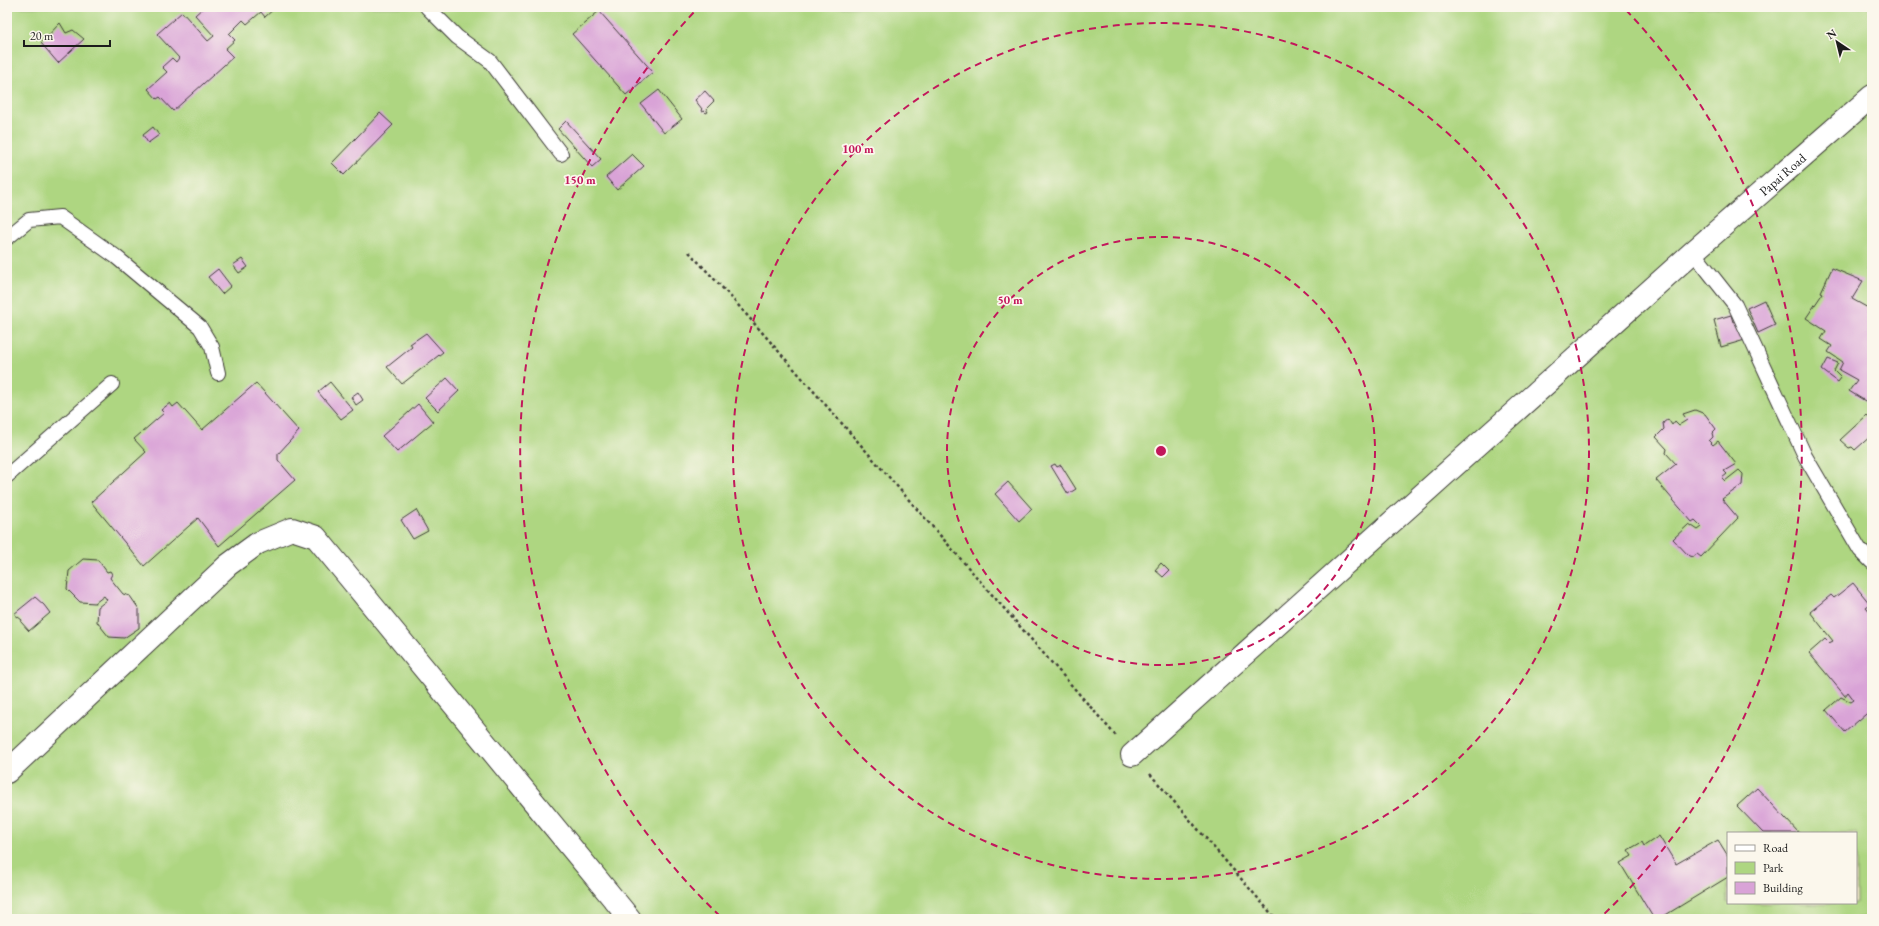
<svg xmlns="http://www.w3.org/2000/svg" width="1879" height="926" font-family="'EB Garamond',serif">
  <rect width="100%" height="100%" fill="#fbf7ec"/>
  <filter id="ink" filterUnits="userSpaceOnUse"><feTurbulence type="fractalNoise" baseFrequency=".025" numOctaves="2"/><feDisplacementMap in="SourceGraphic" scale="8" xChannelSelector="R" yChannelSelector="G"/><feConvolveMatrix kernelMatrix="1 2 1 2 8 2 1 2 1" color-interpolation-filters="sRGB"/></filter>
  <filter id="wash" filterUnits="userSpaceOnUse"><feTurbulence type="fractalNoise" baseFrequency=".012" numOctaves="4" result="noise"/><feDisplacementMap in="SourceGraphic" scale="16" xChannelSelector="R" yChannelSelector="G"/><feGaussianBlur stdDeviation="0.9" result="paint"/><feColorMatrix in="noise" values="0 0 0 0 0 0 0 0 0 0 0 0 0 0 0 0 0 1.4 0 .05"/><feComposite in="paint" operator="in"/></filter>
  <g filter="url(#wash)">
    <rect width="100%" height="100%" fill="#f0e5c9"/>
    <path fill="#aed681" stroke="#65794e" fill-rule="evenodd" d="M7 7H1872V919H7ZM1728 833H1856V903H1728Z"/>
    <g id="blocks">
      <path fill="#d9a3d7" d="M204 7H276L265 17 261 12 247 24 243 20 229 34 235 40 225 49 233 57 173 111 160 97 157 99 148 89 167 72 162 67 172 58 176 62 179 58 157 34 182 12 208 41 214 36 195 15Z
        M599 11 653 72 626 95 572 34Z
        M60 23 66 33 73 30 84 39 58 63 41 43Z
        M659 90 682 119 664 133 641 104Z
        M705 91 714 101 706 109 708 112 706 113 704 111 702 112 701 110 702 109 695 100Z
        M380 113 393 125 344 175 332 163Z
        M566 121 601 159 592 167 558 129Z
        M153 127 159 135 148 143 143 135Z
        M632 154 644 166 617 190 606 177Z
        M242 259 248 267 239 273 233 265Z
        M1872 265V274L1868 267Z
        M1832 268 1863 281 1852 299 1870 309 1867 313 1872 316V401L1870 404 1849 391 1857 380 1839 370 1843 362 1828 352 1832 346 1821 339 1826 331 1806 318 1823 293 1821 292Z
        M218 269 231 286 222 294 208 277Z
        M1764 300 1775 325 1758 333 1747 308Z
        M1731 315 1733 322 1739 320 1745 340 1721 347 1714 320Z
        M426 333 443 352 402 384 387 367 412 347 410 344Z
        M1828 359 1838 363 1834 371 1841 378 1838 382 1822 370Z
        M447 378 459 391 438 411 425 398Z
        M330 382 353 410 341 419 318 392Z
        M256 383 299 431 278 454V460L295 480 219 546 198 518 144 566 91 502 146 452 134 439 164 413 161 410 170 403 173 407 178 403 202 430Z
        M358 392 363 400 356 405 351 397Z
        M418 404 433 422 397 452 382 436Z
        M1695 410 1705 414 1716 429 1712 433 1713 437 1709 441 1713 445 1718 441 1736 464 1724 471 1727 474 1722 478 1725 481 1739 470 1743 474 1742 485 1722 499 1738 518 1701 557 1697 554 1693 557 1689 556 1673 539 1689 524 1698 530 1702 527 1695 520 1692 522 1656 480 1676 464 1666 453 1667 449 1656 437 1664 429 1663 423 1668 419 1672 425 1675 421 1679 425 1687 420 1683 414Z
        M1867 415 1872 420V435L1855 450 1852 447 1849 448 1840 440Z
        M1055 464 1057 467 1061 465 1076 489 1068 494 1051 466Z
        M1008 482 1032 509 1019 521 995 494Z
        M416 510 428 531 413 539 401 520Z
        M83 559 98 560 107 572 110 571 112 574 110 578 123 594 130 596 139 609V628L124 638 109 637 97 622 98 607 107 600 104 596 95 603 80 602 67 589 69 571Z
        M1161 563 1169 571 1163 577 1155 570Z
        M1853 583 1870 604 1866 607 1872 614V709L1845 732 1826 710 1841 697 1851 702 1854 700 1848 692 1845 696 1809 653 1825 639 1829 643 1833 641 1810 612 1831 595 1834 598Z
        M35 597 44 605 50 613 29 631 21 622 22 620 14 614Z
        M1757 788 1799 833H1763L1737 806Z
        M1659 836 1676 864 1718 840 1728 856V877L1659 919H1654L1620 863 1632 856 1628 850 1642 842 1644 846Z"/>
    </g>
  </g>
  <g filter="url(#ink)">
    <use href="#blocks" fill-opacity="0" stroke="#3c3a36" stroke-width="1"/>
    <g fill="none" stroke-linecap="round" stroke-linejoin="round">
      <defs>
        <path id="lane" d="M427 7 457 37 490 61 561 154
          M7 238 29 220 60 217 115 256 200 327 212 347 218 373
          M1693 252 1735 305 1805 456 1860 550 1872 562
          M7 476 112 384"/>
        <g id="street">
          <path id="s1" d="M1132 755 1693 252 1872 96"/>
          <path d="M7 772 228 565 258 543 292 529 316 537 630 919"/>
        </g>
      </defs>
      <use href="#lane" stroke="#3c3a36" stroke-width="16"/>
      <use href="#street" stroke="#3c3a36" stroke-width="24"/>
      <path stroke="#3c3a36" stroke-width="2.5" stroke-dasharray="3 3" stroke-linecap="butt" d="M689 252 731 297 1116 736
        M1150 774 1276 919"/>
      <use href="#lane" stroke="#fff" stroke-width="14"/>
      <use href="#street" stroke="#fff" stroke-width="22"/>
    </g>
  </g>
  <g fill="none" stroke="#c2185b" stroke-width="2" stroke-dasharray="7 5">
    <circle cx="1161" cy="451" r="214"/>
    <circle cx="1161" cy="451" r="428"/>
    <path d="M720 916A641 641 0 0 1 696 10M1626 10A641 641 0 0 1 1602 916"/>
  </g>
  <g text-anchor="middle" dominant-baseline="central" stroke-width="3.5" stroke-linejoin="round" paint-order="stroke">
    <g font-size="13" fill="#1c1c1c" stroke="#fbf7ec">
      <text stroke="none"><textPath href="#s1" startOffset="872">Papai Road</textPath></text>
    </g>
  </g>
  <circle cx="1161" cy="451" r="6" fill="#c2185b" stroke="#fbf7ec" stroke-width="2"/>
  <g font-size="12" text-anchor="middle" font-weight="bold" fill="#c2185b" stroke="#fbf7ec" stroke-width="3.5" stroke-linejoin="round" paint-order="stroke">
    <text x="858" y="153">100 m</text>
    <text x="580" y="184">150 m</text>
    <text x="1010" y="304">50 m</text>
  </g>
  <rect width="1879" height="926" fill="none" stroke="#fbf7ec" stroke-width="24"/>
  <rect x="1727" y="832" width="130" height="72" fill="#fbf7ec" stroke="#a29f99"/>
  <rect x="1735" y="845" width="20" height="6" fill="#ffffff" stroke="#a29f99"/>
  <text x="1763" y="852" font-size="12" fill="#1c1c1c">Road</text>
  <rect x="1735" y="862" width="20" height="12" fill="#aed681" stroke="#a29f99"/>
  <text x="1763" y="872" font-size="12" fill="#1c1c1c">Park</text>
  <rect x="1735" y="882" width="20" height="12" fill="#d9a3d7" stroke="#a29f99"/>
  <text x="1763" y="892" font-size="12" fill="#1c1c1c">Building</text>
  <g transform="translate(1837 42) rotate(325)" stroke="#fbf7ec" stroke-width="3" paint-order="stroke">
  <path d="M0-3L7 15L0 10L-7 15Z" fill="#1c1c1c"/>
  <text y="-6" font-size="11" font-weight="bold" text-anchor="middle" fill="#1c1c1c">N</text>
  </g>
  <path d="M24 40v6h86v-6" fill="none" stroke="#1c1c1c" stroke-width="2"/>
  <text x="30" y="40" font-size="12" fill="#1c1c1c" stroke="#fbf7ec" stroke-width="3" paint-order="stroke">20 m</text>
</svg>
